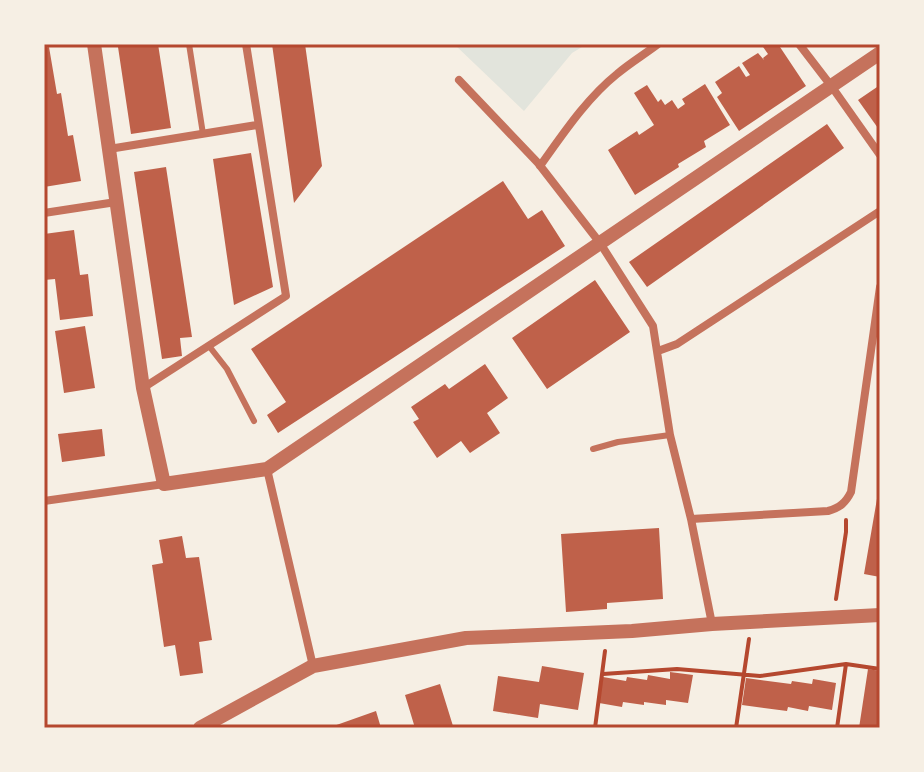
<svg xmlns="http://www.w3.org/2000/svg" width="924" height="772" font-family="Montserrat,sans-serif">
  <rect width="100%" height="100%" fill="#f6efe4"/>
  <path fill="#e2e4dc" d="M454 44H587L572 53 524 111Z"/>
  <path fill="#bf614a" d="M136 44H158L171 128 131 134 118 47Z
    M272 44H305L322 166 294 203Z
    M761 44H778L806 86 739 131 717 97 722 93 715 82 739 66 746 77 750 75 742 63 758 53 764 60 763 58 768 54Z
    M49 47 57 94 61 93 68 136 73 135 81 181 44 187V48Z
    M705 84 730 125 704 141 706 147 678 164 679 167 635 195 608 150 637 131 639 135 654 125 634 93 647 85 658 102 661 99 665 105 672 100 678 109 685 104 682 99Z
    M880 85V131L858 100Z
    M827 124 844 148 647 287 629 262Z
    M251 153 273 287 234 305 213 159Z
    M166 167 192 337 180 338 182 356 162 359 134 172Z
    M503 181 528 219 542 210 565 246 278 433 267 415 286 402 251 349Z
    M74 230 80 275 88 274 93 316 60 320 55 279 44 280V234Z
    M595 280 630 332 547 389 512 338Z
    M85 326 95 388 64 393 55 331Z
    M485 364 508 398 487 413 500 433 470 453 461 441 437 458 413 422 419 419 411 407 445 384 449 389Z
    M102 429 105 456 62 462 58 434Z
    M878 493H880V577L864 574Z
    M659 528 663 599 607 603V609L566 612 561 534Z
    M182 536 186 558 199 557 212 640 199 642 203 673 180 676 175 645 164 647 152 565 163 563 159 540Z
    M542 666 584 673 578 710 540 704 538 718 493 711 498 676 539 682Z
    M868 669 880 671V728H859Z
    M670 672 693 675 688 703 666 700V705L644 702V705L623 702 622 707 599 703 603 677 626 681 627 677 647 680 648 675 670 679Z
    M746 678 791 684 792 681 812 684 813 679 836 683 832 710 809 706 808 711 788 707 787 711 742 705Z
    M440 684 453 726 448 728H415L405 695Z
    M376 711 381 728H328Z"/>
  <g fill="none" stroke-linecap="round" stroke-linejoin="round">
    <path stroke="#b5482f" stroke-width="4" d="M836 599 846 532V520
      M603 674 677 669 760 676 846 664 880 669
      M595 728 605 651
      M736 728 749 639
      M837 728 846 664"/>
    <path stroke="#c5725c" stroke-width="6" d="M189 44 203 134
      M209 346 227 369 254 421
      M593 449 618 442 670 435"/>
    <path stroke="#c5725c" stroke-width="8" d="M799 44 832 87 880 155
      M459 80 538 163 600 243 653 326 670 435 691 519 712 624
      M109 149 257 125
      M540 166C563 134 586 99 617 74 630 63 645 54 658 44
      M44 213 116 202
      M658 351 677 344 880 211
      M143 388 286 296 246 44
      M267 469 313 666
      M44 501 164 484
      M691 519 828 511C840 508 846 502 851 492L880 287"/>
    <path stroke="#c5725c" stroke-width="14" d="M94 44 143 388 164 484 267 469 880 53
      M200 728 313 666 466 638 632 631 712 624 880 615"/>
  </g>
  <rect width="924" height="772" fill="none" stroke="#f6efe4" stroke-width="92"/>
  <rect x="46" y="46" width="832" height="680" fill="none" stroke="#b5482f" stroke-width="3"/>
</svg>
